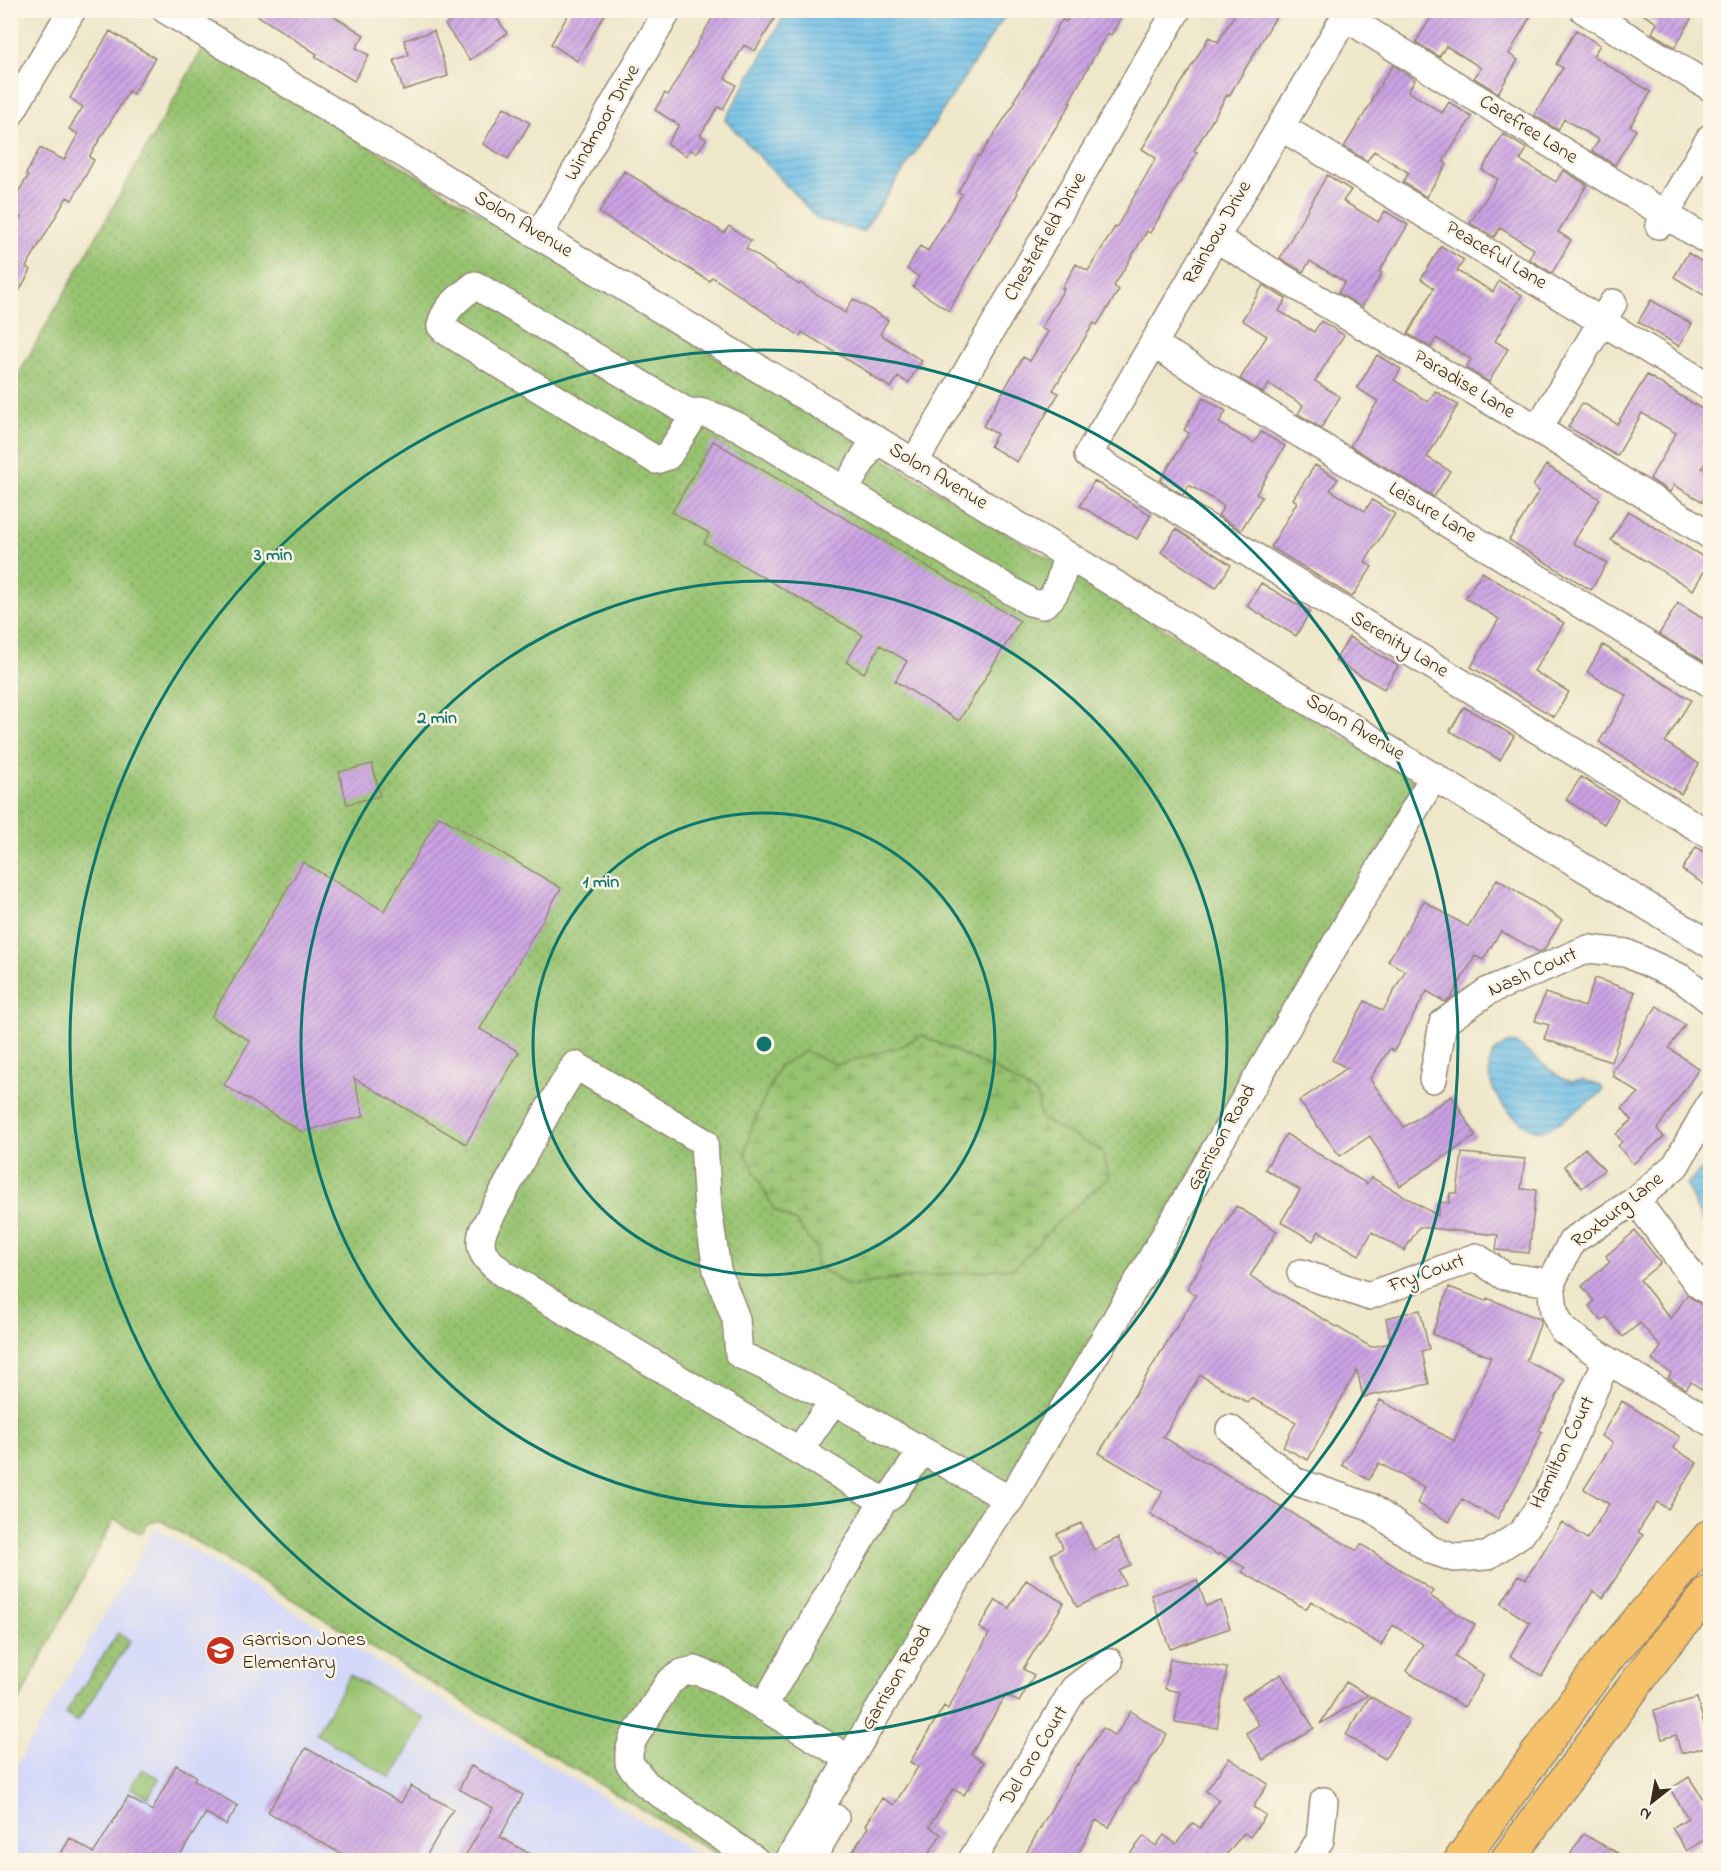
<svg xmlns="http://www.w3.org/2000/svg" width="1721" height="1871" font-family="'Indie Flower',sans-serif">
  <defs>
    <pattern id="wetland-marsh" width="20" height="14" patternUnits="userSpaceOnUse" patternTransform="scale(1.5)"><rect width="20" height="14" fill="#97c370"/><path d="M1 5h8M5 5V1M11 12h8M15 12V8" fill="none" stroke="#7c9f5b"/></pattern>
    <pattern id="park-dots" width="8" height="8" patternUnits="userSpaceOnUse" patternTransform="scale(1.5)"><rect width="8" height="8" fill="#97c370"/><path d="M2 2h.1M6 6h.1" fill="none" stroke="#7c9f5b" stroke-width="1.8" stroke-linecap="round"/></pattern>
    <pattern id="water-rules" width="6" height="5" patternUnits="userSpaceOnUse" patternTransform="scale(1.5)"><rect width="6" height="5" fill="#6cbee7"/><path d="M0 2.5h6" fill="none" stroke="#5a9bbb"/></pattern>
    <pattern id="building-hatch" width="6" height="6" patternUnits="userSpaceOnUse" patternTransform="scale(1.5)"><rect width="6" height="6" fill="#cba2e4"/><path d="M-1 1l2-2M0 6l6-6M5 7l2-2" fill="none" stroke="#a684b8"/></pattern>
  </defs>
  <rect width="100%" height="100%" fill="#fcf5e5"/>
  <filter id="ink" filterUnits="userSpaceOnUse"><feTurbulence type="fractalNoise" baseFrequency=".0167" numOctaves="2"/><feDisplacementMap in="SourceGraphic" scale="12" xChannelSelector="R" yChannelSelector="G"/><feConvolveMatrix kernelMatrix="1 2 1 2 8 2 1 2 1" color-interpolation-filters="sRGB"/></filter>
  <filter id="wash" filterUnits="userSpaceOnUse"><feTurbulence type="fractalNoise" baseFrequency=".008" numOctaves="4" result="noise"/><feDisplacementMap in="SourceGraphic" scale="24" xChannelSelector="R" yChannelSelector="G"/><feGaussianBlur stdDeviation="1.35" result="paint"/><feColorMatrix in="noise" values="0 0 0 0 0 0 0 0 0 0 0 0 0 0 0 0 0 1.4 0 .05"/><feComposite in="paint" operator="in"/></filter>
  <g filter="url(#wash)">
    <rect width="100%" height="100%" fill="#efe7ca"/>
    <path fill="#d3d8f9" d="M155 1528 707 1860H11V1775Z"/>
    <path fill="#97c370" stroke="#697647" stroke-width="1.5" d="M350 1675 425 1719 391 1778 316 1734Z"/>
    <path fill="url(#wetland-marsh)" stroke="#697647" stroke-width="1.5" d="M921 1035 998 1071 1037 1095 1041 1119 1102 1151 1109 1177 1063 1217 1015 1268 897 1279 849 1286 816 1266 797 1223 774 1210 745 1153 752 1126 779 1066 805 1051 902 1046Z"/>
    <path fill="url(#park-dots)" stroke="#697647" stroke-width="1.5" fill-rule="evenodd" d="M204 46 1418 783 1006 1487 778 1860H726L160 1520 147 1524 141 1534 114 1519 11 1716V388ZM922 1035 998 1071 1037 1095 1041 1119 1102 1151 1109 1177 1063 1217 1014 1268 897 1279 849 1286 816 1266 817 1249 797 1223 774 1210 745 1153 752 1126 779 1066 805 1051 837 1065 902 1046Z
      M118 1633 130 1641 77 1722 65 1714Z
      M142 1769 159 1779 148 1798 130 1787Z"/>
    <path fill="url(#water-rules)" stroke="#547482" stroke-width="1.5" d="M787 11H1008L863 232 818 219 725 120Z
      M1507 1043 1517 1044 1561 1078 1571 1082 1583 1080 1601 1086 1603 1090C1598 1098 1586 1103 1578 1109 1568 1117 1549 1131 1537 1130 1529 1130 1523 1123 1517 1119 1499 1104 1481 1079 1493 1055 1496 1050 1502 1046 1507 1043Z
      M1710 1149V1228L1701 1219 1686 1185 1702 1169Z"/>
    <g id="blocks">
      <path fill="url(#building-hatch)" d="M249 10H324L364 35 356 48 369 55 354 81 315 57 317 54Z
        M465 10H472L478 19 491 10 507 33 470 60 445 25Z
        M571 10H607L577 61 551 44Z
        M717 10H780L755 51 744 45 725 78 736 85 723 109 718 107 700 135 706 139 697 153 690 149 686 156 667 144 679 125 655 110 665 93 668 95Z
        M1073 10H1125L1111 35 1107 33 1069 102 1071 103 1016 191 1018 193 1004 217 949 311 913 287 919 277 907 269 920 246 928 251 962 194 958 192 978 155 980 156 1016 101 1014 100 1036 66 1062 19 1066 22Z
        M1237 10H1280L1229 96 1227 95 1194 151 1197 152 1171 198 1150 233 1147 231 1114 286 1119 290 1097 325 1094 323 1053 390 1059 393 1017 462 990 446 997 434 983 426 1023 357 1030 361 1048 332 1041 328 1064 289 1062 288 1076 264 1088 271 1115 227 1116 228 1156 158 1142 149 1209 37 1218 42Z
        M1435 10H1534L1509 54 1518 60 1498 93 1474 78 1481 68 1461 55 1446 46 1439 57 1416 42Z
        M1636 10H1696L1675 47 1652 33 1657 23Z
        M1576 30 1600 45 1593 56 1651 92 1630 126 1636 130 1615 165 1592 151 1599 140 1564 119 1558 130 1534 115 1563 68 1556 64Z
        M110 31 155 58 133 94 129 91 89 157 94 160 72 200 67 197 26 267 31 270 10 307V236L21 217 10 211V206L28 176 26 174 40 148 64 160 78 134 69 129 83 107 70 98Z
        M434 31 448 76 403 90 394 60 409 55 404 40Z
        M1393 65 1415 80 1408 91 1442 113 1449 102 1472 117 1443 161 1447 164 1426 197 1403 182 1409 173 1390 161 1374 151 1367 161 1344 147 1373 100 1371 99Z
        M504 107 530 123 508 159 483 144Z
        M1503 134 1527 149 1520 160 1556 182 1563 170 1587 185 1558 232 1571 240 1552 273 1529 259 1534 249 1500 228 1494 237 1470 223 1498 179 1482 170Z
        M624 171 724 233 729 226 751 241 746 248 799 285 800 283 845 313 853 299 888 320 880 334 922 361 908 383 898 377 891 388 870 375 871 374 802 332 800 336 712 277 709 281 599 213Z
        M1327 175 1351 190 1343 201 1360 211 1378 222 1385 211 1408 225 1379 272 1382 273 1362 307 1338 293 1345 282 1310 261 1303 272 1280 258Z
        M1441 246 1464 260 1457 271 1478 283 1493 292 1499 281 1522 295 1495 341 1508 349 1489 382 1466 368 1471 359 1436 338 1431 347 1408 334 1434 288 1421 279Z
        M1688 253 1710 267V299L1674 277Z
        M1263 285 1286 299 1279 311 1296 321 1314 332 1321 321 1344 335 1315 381 1340 397 1321 428 1298 414 1303 405 1269 384 1263 393 1240 379 1267 336 1242 320Z
        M1651 300 1692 324 1679 346 1638 322Z
        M1377 355 1401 369 1394 380 1428 402 1435 391 1458 405 1427 457 1450 471 1434 497 1350 446 1378 401 1357 388Z
        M1647 375 1710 414V454L1702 468 1710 474V506L1674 485 1670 492 1650 479 1676 433 1642 413 1617 456 1568 427 1582 403 1617 424Z
        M1203 398 1226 411 1219 423 1236 433 1254 443 1261 432 1285 446 1256 494 1262 497 1241 530 1218 516 1224 506 1206 495 1189 485 1183 495 1160 481 1189 433 1184 430Z
        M713 441 1020 621 959 721 895 681 907 661 880 645 864 673 846 662 863 635 704 543 709 533 672 512Z
        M1315 465 1338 479 1330 490 1348 501 1365 511 1372 500 1395 514 1365 562 1372 567 1352 597 1271 547 1297 502 1293 499Z
        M1546 465 1600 499 1573 543 1607 563 1591 590 1509 540 1539 491 1533 486Z
        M1094 481 1151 515 1137 539 1080 506Z
        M1628 511 1710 561 1693 590 1611 540Z
        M1176 529 1231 565 1216 588 1161 552Z
        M1482 572 1564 623 1534 671 1569 692 1554 717 1471 667 1499 619 1465 598Z
        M1261 583 1310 612 1296 636 1247 606Z
        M1678 603 1710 623V665L1659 634Z
        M1349 637 1398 666 1384 689 1335 661Z
        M1603 645 1691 700 1665 742 1699 764 1681 794 1599 742 1627 696 1587 672Z
        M1464 707 1514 736 1500 760 1450 731Z
        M372 764 380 796 347 804 339 772Z
        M1581 777 1618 800 1604 824 1566 800Z
        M439 816 561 888 480 1029 519 1052 466 1144 354 1078 364 1116 302 1132 224 1085 250 1041 211 1017 303 862 384 911Z
        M1696 847 1710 856V888L1682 870Z
        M1497 879 1562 920 1544 950 1539 952 1501 931 1483 960 1475 956 1450 999 1445 1002 1427 991 1394 1051 1390 1048 1370 1079 1404 1127 1452 1096 1476 1136 1400 1186 1370 1136 1340 1156 1299 1101 1347 1068 1332 1060 1365 1001 1383 1011 1405 971 1388 961 1424 901 1468 927Z
        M1595 978 1635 992 1611 1062 1544 1039 1549 1025 1535 1021 1545 993 1585 1007Z
        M1657 1006 1685 1025 1669 1048 1699 1069 1657 1129 1664 1137 1633 1164 1618 1146 1622 1142 1616 1134 1632 1120 1622 1108 1639 1093 1613 1076V1070Z
        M1286 1134 1367 1184 1371 1177 1438 1216 1440 1202 1449 1203 1450 1193H1457L1462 1153 1525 1159 1521 1189 1536 1190 1529 1253 1496 1250 1498 1235 1419 1227 1404 1251 1372 1232 1359 1255 1319 1231 1313 1241 1281 1222 1300 1190 1265 1169Z
        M1585 1148 1604 1170 1582 1188 1564 1166Z
        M1236 1206 1277 1231 1250 1276 1371 1347 1391 1343 1386 1318 1420 1310 1429 1349 1422 1351 1429 1384 1363 1397 1357 1370 1308 1460 1283 1447 1296 1422 1251 1398 1248 1403 1200 1375 1163 1437 1357 1551 1361 1544 1433 1591 1430 1596 1475 1625 1455 1656 1484 1675 1464 1707 1406 1671 1423 1644 1393 1625 1381 1645 1311 1601 1306 1609 1242 1572 1245 1568 1220 1553 1218 1555 1150 1514 1163 1491 1099 1453 1196 1295 1187 1289Z
        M1635 1231 1661 1263 1640 1280 1671 1319 1687 1295 1701 1305 1710 1308V1395L1691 1382 1686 1389 1668 1378 1671 1373 1652 1360 1661 1347 1640 1323 1623 1337 1607 1317 1602 1321 1589 1306 1594 1301 1582 1286 1610 1262 1606 1256Z
        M1449 1287 1486 1301 1487 1298 1540 1319 1541 1322 1526 1361 1565 1380 1539 1430 1542 1432 1519 1480 1497 1519 1462 1499 1449 1522 1417 1503 1425 1488 1379 1463 1369 1480 1342 1465 1380 1400 1454 1441 1491 1357 1432 1334Z
        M1622 1401 1680 1437 1673 1448 1697 1463 1668 1509 1657 1502 1638 1532 1643 1535 1603 1598 1593 1591 1542 1676 1510 1656 1530 1623 1501 1604 1519 1575 1526 1579 1562 1522 1587 1539 1609 1504 1584 1489 1613 1443 1601 1436Z
        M1081 1523 1094 1550 1118 1538 1131 1565 1119 1571 1125 1584 1077 1607 1051 1554 1063 1548 1057 1534Z
        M1026 1580 1064 1603 1023 1669 1034 1675 1019 1702 1006 1695 971 1754 984 1762 964 1795 953 1789 929 1827 941 1834 925 1860H848L868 1827 866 1825 882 1798 894 1805 918 1767 910 1762 944 1706 948 1709 989 1634 979 1628 996 1600 1009 1608Z
        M1197 1580 1206 1606 1221 1601 1230 1628 1170 1649 1151 1595Z
        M1170 1659 1227 1668 1217 1728 1175 1722 1180 1692 1165 1689Z
        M1281 1674 1314 1728 1263 1760 1246 1733 1259 1725 1242 1698Z
        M1346 1682 1368 1695 1320 1724Z
        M1370 1696 1409 1720 1385 1759 1346 1735Z
        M1697 1698 1710 1746 1681 1753 1676 1735 1662 1739 1654 1710Z
        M1131 1711 1167 1735 1135 1784 1134 1783 1109 1827 1096 1820 1075 1860H1022L1077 1764 1078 1765 1103 1728 1115 1736Z
        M306 1748 401 1803 411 1786 453 1809 424 1860H352L268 1812Z
        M1229 1758 1268 1784 1253 1807 1266 1815 1250 1837 1244 1833 1222 1860H1125L1144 1836 1156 1846 1164 1835 1176 1844 1193 1823 1200 1828 1219 1800 1206 1791Z
        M176 1765 196 1776 194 1780 238 1806 226 1825 206 1813 177 1860H57L70 1838 94 1853 128 1797 152 1811Z
        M471 1766 523 1795 500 1837 541 1860H463L493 1808 459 1789Z
        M1689 1777 1710 1810V1835L1687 1851 1672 1828 1688 1818 1670 1789Z
        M1583 1834 1630 1860H1567Z"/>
    </g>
  </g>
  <g filter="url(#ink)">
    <use href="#blocks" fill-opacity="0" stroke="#958874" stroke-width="1.5"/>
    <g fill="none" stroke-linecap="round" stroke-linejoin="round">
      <defs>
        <path id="minor" d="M166 10 1710 944
          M1349 10 1088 455 1710 835
          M1584 10 1710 87
          M1345 17 1710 242
          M10 114 72 10
          M1281 127 1710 387
          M1659 225 1710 138
          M539 235 668 10
          M1215 238 1538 429 1710 535
          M1153 344 1710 683
          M694 416 475 285C462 296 444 307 441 326L446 331 656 460 668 456 694 416 699 412 716 417 739 427 1030 602 1042 605C1059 597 1062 572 1067 555
          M1538 429 1613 303
          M914 463 1177 10
          M844 491 875 439
          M1433 1079 1443 1023 1488 991 1588 949 1626 953 1681 978 1710 1000
          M1710 1104 1676 1165 1636 1200 1572 1241 1551 1283 1554 1312 1563 1330 1607 1360 1710 1422
          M1636 1200 1698 1284 1710 1292
          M1301 1273 1368 1296 1476 1257 1504 1276 1551 1283
          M1230 1429 1294 1481 1370 1507 1431 1550 1454 1558 1487 1556 1522 1533 1548 1494 1607 1360
          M799 1451 833 1401
          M922 1451 892 1495 883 1501 504 1274C487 1260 475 1251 484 1228L547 1112 575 1065 704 1142 708 1210 717 1270 736 1319 739 1354 818 1392 1010 1500
          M763 1707 883 1501
          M755 1860 646 1784 629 1763V1752L633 1739 669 1682 682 1673 695 1670 718 1679 849 1759
          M789 1860 994 1518 1010 1500 1434 776
          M811 1860 835 1818
          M972 1860 1074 1689 1109 1662
          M1307 1860 1320 1840 1324 1801"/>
        <path id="major" d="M1461 1860 1603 1663 1710 1536
          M1507 1860 1664 1645 1710 1592"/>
      </defs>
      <use href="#minor" stroke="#958874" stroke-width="30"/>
      <use href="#major" stroke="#958874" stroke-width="36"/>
      <use href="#minor" stroke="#fff" stroke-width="27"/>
      <use href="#major" stroke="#f5c16b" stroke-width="33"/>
    </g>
  </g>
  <g fill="none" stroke="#0f766e" stroke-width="3">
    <circle cx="764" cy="1044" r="231"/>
    <circle cx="764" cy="1044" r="463"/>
    <circle cx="764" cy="1044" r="694"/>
  </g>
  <defs>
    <symbol id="school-disc" viewBox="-11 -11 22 22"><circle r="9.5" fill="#c8321e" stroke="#fcf5e5"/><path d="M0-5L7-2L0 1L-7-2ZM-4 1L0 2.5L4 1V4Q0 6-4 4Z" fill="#fff"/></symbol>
  </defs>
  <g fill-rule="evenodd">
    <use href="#school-disc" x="204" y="1634" width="33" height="33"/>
  </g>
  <g text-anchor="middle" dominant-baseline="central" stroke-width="5" stroke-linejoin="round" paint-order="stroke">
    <g font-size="20" fill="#3b2a1e" stroke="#fcf5e5">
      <text transform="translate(603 123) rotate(-60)">Windmoor Drive</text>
      <text transform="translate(1528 130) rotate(32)">Carefree Lane</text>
      <text transform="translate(523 225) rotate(31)">Solon Avenue</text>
      <text transform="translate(1218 233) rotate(-60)">Rainbow Drive</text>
      <text transform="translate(1046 237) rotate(-60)">Chesterfield Drive</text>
      <text transform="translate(1496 256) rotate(31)">Peaceful Lane</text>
      <text transform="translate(1464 385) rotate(31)">Paradise Lane</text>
      <text transform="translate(938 477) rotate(31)">Solon Avenue</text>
      <text transform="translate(1432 513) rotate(31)">Leisure Lane</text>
      <text transform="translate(1399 645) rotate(31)">Serenity Lane</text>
      <text transform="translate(1355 728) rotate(31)">Solon Avenue</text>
      <text transform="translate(1533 973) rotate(-24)">Nash Court</text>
      <text transform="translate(1222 1138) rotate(-60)">Garrison Road</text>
      <text transform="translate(1618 1211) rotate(-38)">Roxburg Lane</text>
      <text transform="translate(1427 1274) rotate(-20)">Fry Court</text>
      <text transform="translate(1563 1453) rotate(-64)">Hamilton Court</text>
      <text transform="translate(897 1678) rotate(-59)">Garrison Road</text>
      <text transform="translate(1035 1756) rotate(-59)">Del Oro Court</text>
    </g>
    <g font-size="20" fill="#3b2a1e" stroke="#fcf5e5" text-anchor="start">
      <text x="242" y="1640">Garrison Jones<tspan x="242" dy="23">Elementary</tspan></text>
    </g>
  </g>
  <circle cx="764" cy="1044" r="9" fill="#0f766e" stroke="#fcf5e5" stroke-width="3"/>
  <g font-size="18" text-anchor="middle" font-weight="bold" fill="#0f766e" stroke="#fcf5e5" stroke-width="5" stroke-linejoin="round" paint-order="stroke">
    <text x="273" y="560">3 min</text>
    <text x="437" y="723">2 min</text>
    <text x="601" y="887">1 min</text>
  </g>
  <rect width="1721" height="1871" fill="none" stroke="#fcf5e5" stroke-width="36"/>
  <g transform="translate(1652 1802) rotate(211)" stroke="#fcf5e5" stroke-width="4.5" paint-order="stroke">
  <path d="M0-4.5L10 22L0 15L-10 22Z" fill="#3b2a1e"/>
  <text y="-9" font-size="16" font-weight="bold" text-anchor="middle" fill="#3b2a1e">N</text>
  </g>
</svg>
